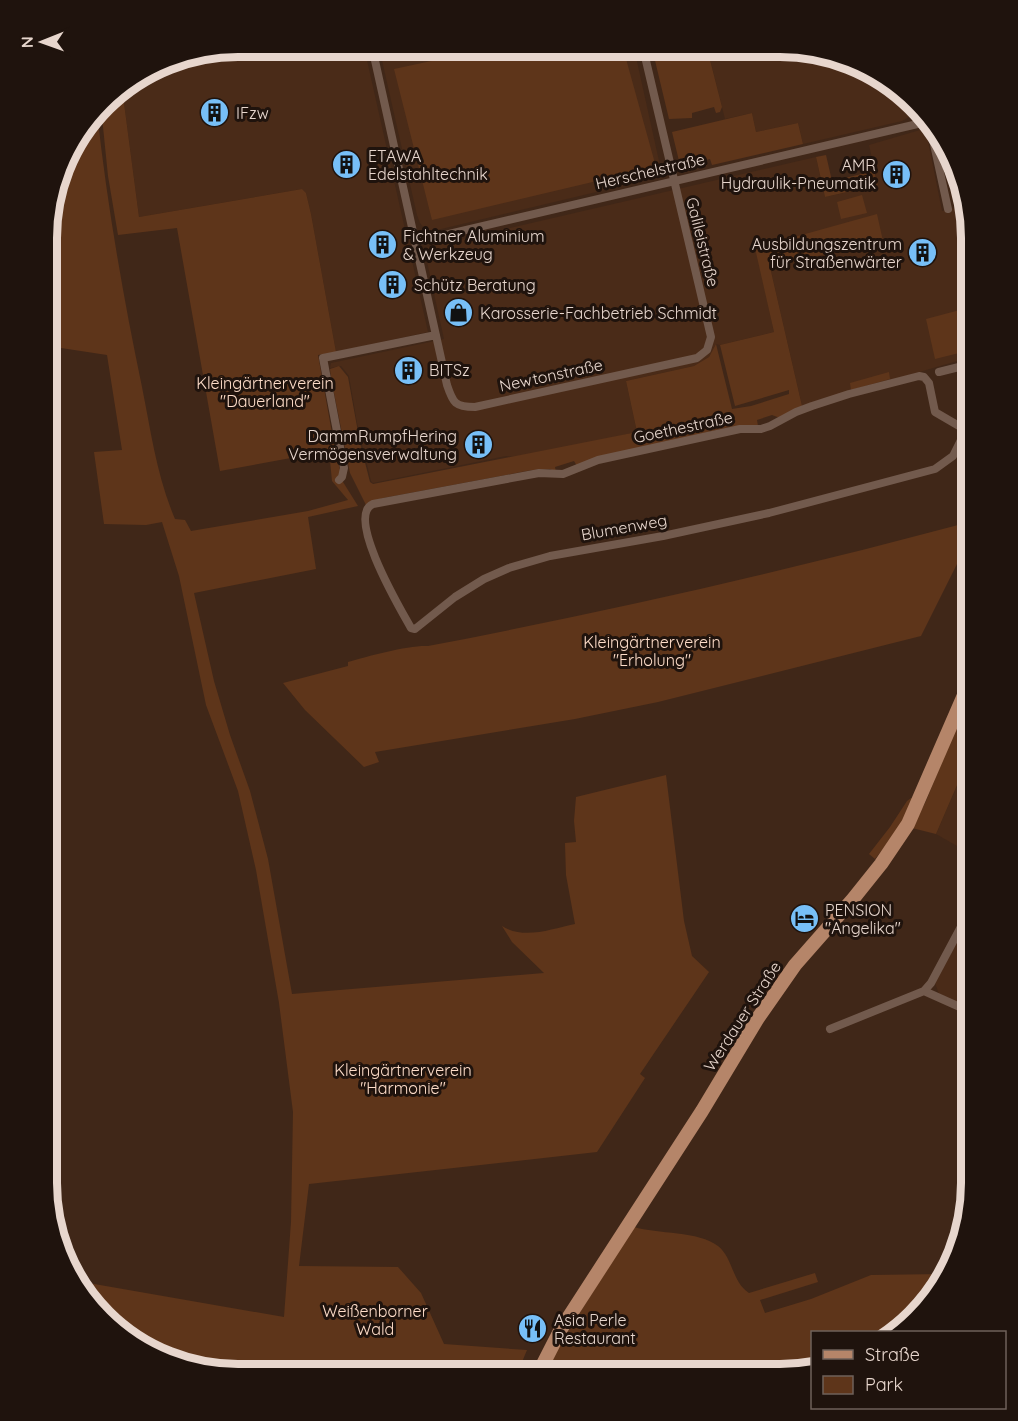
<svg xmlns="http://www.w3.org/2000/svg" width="1018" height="1421" font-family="Quicksand,sans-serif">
  <rect width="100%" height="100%" fill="#402718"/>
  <path fill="#4a2b18" d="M238 47H364L428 332 336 352 311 214 306 193 302 189 139 217 122 88 176 57Z
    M379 47 634 48 661 170 650 178 634 183 437 230H426L420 223 417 215Z
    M707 48H806L896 86 916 110 911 116 902 121 803 144 798 123 756 132 752 113 725 119Z
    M920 130 927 136 942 211 964 206 971 237V357L802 406 770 267 883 241 756 248 774 332 720 345 716 344 709 357 694 366 626 381 637 432 565 448 514 457 506 456 373 483 371 481 357 423 349 376 341 366 330 368 331 363 444 339 424 248 816 157 825 197 878 185 869 145Z
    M971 732V854L936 834 967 762 962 754Z
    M971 916V1008L939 994 935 983Z"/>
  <path fill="#5e351a" d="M445 47H487L493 51 516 47 623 48 656 167 432 220 394 69 436 60Z
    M652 48H707L722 107 720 112 716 113 714 107 692 113V118L669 119Z
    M122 88 139 217 302 189 306 193 311 214 336 352 318 355 335 450 343 482 358 506 308 517 316 569 194 593 214 681 230 735 250 791 268 859 292 994 544 973 512 942 502 926C524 940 551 929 575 924L566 875 565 843 576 842 574 821 576 797 666 775 684 921 692 956 709 972 640 1074 645 1078 597 1152 309 1184 299 1266 398 1267 421 1293 444 1344 527 1350 517 1374 213 1373 122 1335 77 1281 284 1317 291 1222 293 1112 279 1003 256 870 238 791 206 705 179 576 162 522 146 525 104 524 94 452 122 450 107 355 48 346V212L72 142 97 112C107 204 123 296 142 387 151 432 157 477 175 519L185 520 191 531 308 511 348 500 332 481 329 451 220 471 177 228 118 235 108 176 101 107 112 94Z
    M752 113 756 132 798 123 803 144 712 165 710 159 706 160 707 166 686 169 680 165 672 132Z
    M826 155 832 181 874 171 878 185 825 197 816 157Z
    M862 195 867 213 841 219 837 202Z
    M877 214 883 241 770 267 802 406 780 418 772 415 757 420 758 426 729 427 577 466 574 461 555 467 556 472 550 469 532 470 383 498 366 505 350 473 331 378 330 369 339 366 348 377 360 443 370 482 373 484 637 432 626 381 694 366 709 357 716 344 732 409 751 406 789 394V390L735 406 720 345 774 332 755 248Z
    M971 307V350L935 359 926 319Z
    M889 372 890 379 851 390 850 383Z
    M962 524H971V536L921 636 658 702 575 719 375 752 379 762 364 767 305 710 283 683 348 666V662C368 656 409 645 428 646 607 612 786 571 962 524Z
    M967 701 971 704V732L962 754 967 762 936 834 912 828 926 801Z
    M911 798H915L897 831 875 859 869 854 890 827 907 801Z
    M634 1227C657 1234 699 1231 718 1246 733 1258 732 1282 749 1293L815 1273 818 1282 760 1300 765 1313 811 1299 871 1275 944 1274 939 1290 890 1332H812V1367L781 1374H541Z"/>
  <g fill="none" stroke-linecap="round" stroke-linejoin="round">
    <path stroke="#725a4d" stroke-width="8" d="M372 47 447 385C453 403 455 407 475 407L697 358 707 350 711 337 643 48
      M930 126 948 209
      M415 242 926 122
      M939 372 971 364
      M966 430 953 456 935 469 769 513 663 536 550 556 509 568 484 579 455 597 415 629 411 628C401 610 345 516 373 504L539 473 563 474 598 460 740 429H761L770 426 796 412 812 406 849 394 919 376 924 377 929 383 935 412 971 433
      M339 480 342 477 344 468 323 358 436 335
      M924 991 971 1012
      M830 1029 924 991 931 983 971 908"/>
    <path stroke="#b58569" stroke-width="14" d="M538 1374 561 1329 702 1111 758 1018 795 965 853 899 881 864 908 824 971 679"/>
  </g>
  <defs>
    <symbol id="building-disc" viewBox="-11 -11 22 22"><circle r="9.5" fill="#77bff7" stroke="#1f130d"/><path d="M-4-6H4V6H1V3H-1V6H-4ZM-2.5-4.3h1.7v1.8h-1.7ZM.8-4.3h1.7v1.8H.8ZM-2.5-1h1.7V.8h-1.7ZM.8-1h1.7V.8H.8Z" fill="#111"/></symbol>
    <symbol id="shop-disc" viewBox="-11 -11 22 22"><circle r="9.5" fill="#77bff7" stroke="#1f130d"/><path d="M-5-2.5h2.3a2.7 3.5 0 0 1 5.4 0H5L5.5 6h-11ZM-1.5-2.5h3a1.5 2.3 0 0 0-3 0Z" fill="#111"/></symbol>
    <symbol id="hotel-disc" viewBox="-11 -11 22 22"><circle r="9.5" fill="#77bff7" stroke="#1f130d"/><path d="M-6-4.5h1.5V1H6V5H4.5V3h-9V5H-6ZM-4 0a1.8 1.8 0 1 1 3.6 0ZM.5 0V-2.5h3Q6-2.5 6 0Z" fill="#111"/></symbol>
    <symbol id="restaurant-disc" viewBox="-11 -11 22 22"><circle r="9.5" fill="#77bff7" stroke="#1f130d"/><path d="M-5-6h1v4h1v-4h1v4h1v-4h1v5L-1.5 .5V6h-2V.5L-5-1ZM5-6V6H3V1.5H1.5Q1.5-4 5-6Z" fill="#111"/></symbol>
  </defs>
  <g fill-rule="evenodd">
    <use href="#building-disc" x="198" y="96" width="33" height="33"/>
    <use href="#building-disc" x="330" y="148" width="33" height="33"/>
    <use href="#building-disc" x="880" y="158" width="33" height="33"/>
    <use href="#building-disc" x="366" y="228" width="33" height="33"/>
    <use href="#building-disc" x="906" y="236" width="33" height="33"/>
    <use href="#building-disc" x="376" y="268" width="33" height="33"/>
    <use href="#shop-disc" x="442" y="296" width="33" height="33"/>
    <use href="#building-disc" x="392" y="354" width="33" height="33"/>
    <use href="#building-disc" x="462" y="428" width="33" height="33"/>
    <use href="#hotel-disc" x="788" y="902" width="33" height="33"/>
    <use href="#restaurant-disc" x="516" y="1312" width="33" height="33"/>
  </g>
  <g text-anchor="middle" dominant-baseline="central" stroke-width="6" stroke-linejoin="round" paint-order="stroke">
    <g font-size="16" fill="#e7d6cd" stroke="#1f130d" text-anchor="start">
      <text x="236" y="113">IFzw</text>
      <text x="368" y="156">ETAWA<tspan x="368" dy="18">Edelstahltechnik</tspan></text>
      <text x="876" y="165" text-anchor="end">AMR<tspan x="876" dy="18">Hydraulik-Pneumatik</tspan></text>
      <text x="403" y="236">Fichtner Aluminium<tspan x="403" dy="18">&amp; Werkzeug</tspan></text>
      <text x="902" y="244" text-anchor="end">Ausbildungszentrum<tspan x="902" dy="18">für Straßenwärter</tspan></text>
      <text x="414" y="285">Schütz Beratung</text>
      <text x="480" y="313">Karosserie-Fachbetrieb Schmidt</text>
      <text x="429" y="370">BITSz</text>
      <text x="457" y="436" text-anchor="end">DammRumpfHering<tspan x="457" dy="18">Vermögensverwaltung</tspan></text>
      <text x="825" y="910">PENSION<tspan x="825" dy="18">"Angelika"</tspan></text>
      <text x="554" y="1320">Asia Perle<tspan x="554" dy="18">Restaurant</tspan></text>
    </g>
    <g font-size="16" fill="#e7d6cd" stroke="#1f130d">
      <text transform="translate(650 171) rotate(-13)">Herschelstraße</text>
      <text transform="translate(703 242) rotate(76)">Galileistraße</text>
      <text transform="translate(551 375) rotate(-12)">Newtonstraße</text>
      <text transform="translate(683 427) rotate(-12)">Goethestraße</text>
      <text transform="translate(624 527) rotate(-10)">Blumenweg</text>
      <text transform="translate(742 1016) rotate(-57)">Werdauer Straße</text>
    </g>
    <g font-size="16" fill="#feddc9" stroke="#1f130d">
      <text x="265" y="383">Kleingärtnerverein<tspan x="265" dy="18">"Dauerland"</tspan></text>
      <text x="652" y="642">Kleingärtnerverein<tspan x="652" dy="18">"Erholung"</tspan></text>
      <text x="403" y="1070">Kleingärtnerverein<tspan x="403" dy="18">"Harmonie"</tspan></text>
      <text x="375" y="1311">Weißenborner<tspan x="375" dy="18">Wald</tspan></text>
    </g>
  </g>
  <path d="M0 0H1018V1421H0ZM238 57H780A181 181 0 0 1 961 238V1183A181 181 0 0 1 780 1364H238A181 181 0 0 1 57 1183V238A181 181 0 0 1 238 57Z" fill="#1f130d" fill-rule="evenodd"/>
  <path fill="none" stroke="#e7d6cd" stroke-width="8" d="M238 57H780A181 181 0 0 1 961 238V1183A181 181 0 0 1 780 1364H238A181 181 0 0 1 57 1183V238A181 181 0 0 1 238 57Z"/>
  <rect x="811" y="1331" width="195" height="78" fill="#1f130d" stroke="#6f615a" stroke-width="1.5"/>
  <rect x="823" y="1350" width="30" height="9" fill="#b58569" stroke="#6f615a" stroke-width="1.5"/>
  <text x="865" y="1361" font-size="18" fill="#e7d6cd">Straße</text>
  <rect x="823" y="1376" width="30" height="18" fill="#5e351a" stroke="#6f615a" stroke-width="1.5"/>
  <text x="865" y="1391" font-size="18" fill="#e7d6cd">Park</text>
  <g transform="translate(42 42) rotate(269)" stroke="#1f130d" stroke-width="4.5" paint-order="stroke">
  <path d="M0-4.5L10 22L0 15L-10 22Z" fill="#e7d6cd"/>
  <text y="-9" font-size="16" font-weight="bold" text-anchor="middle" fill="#e7d6cd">N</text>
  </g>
</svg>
